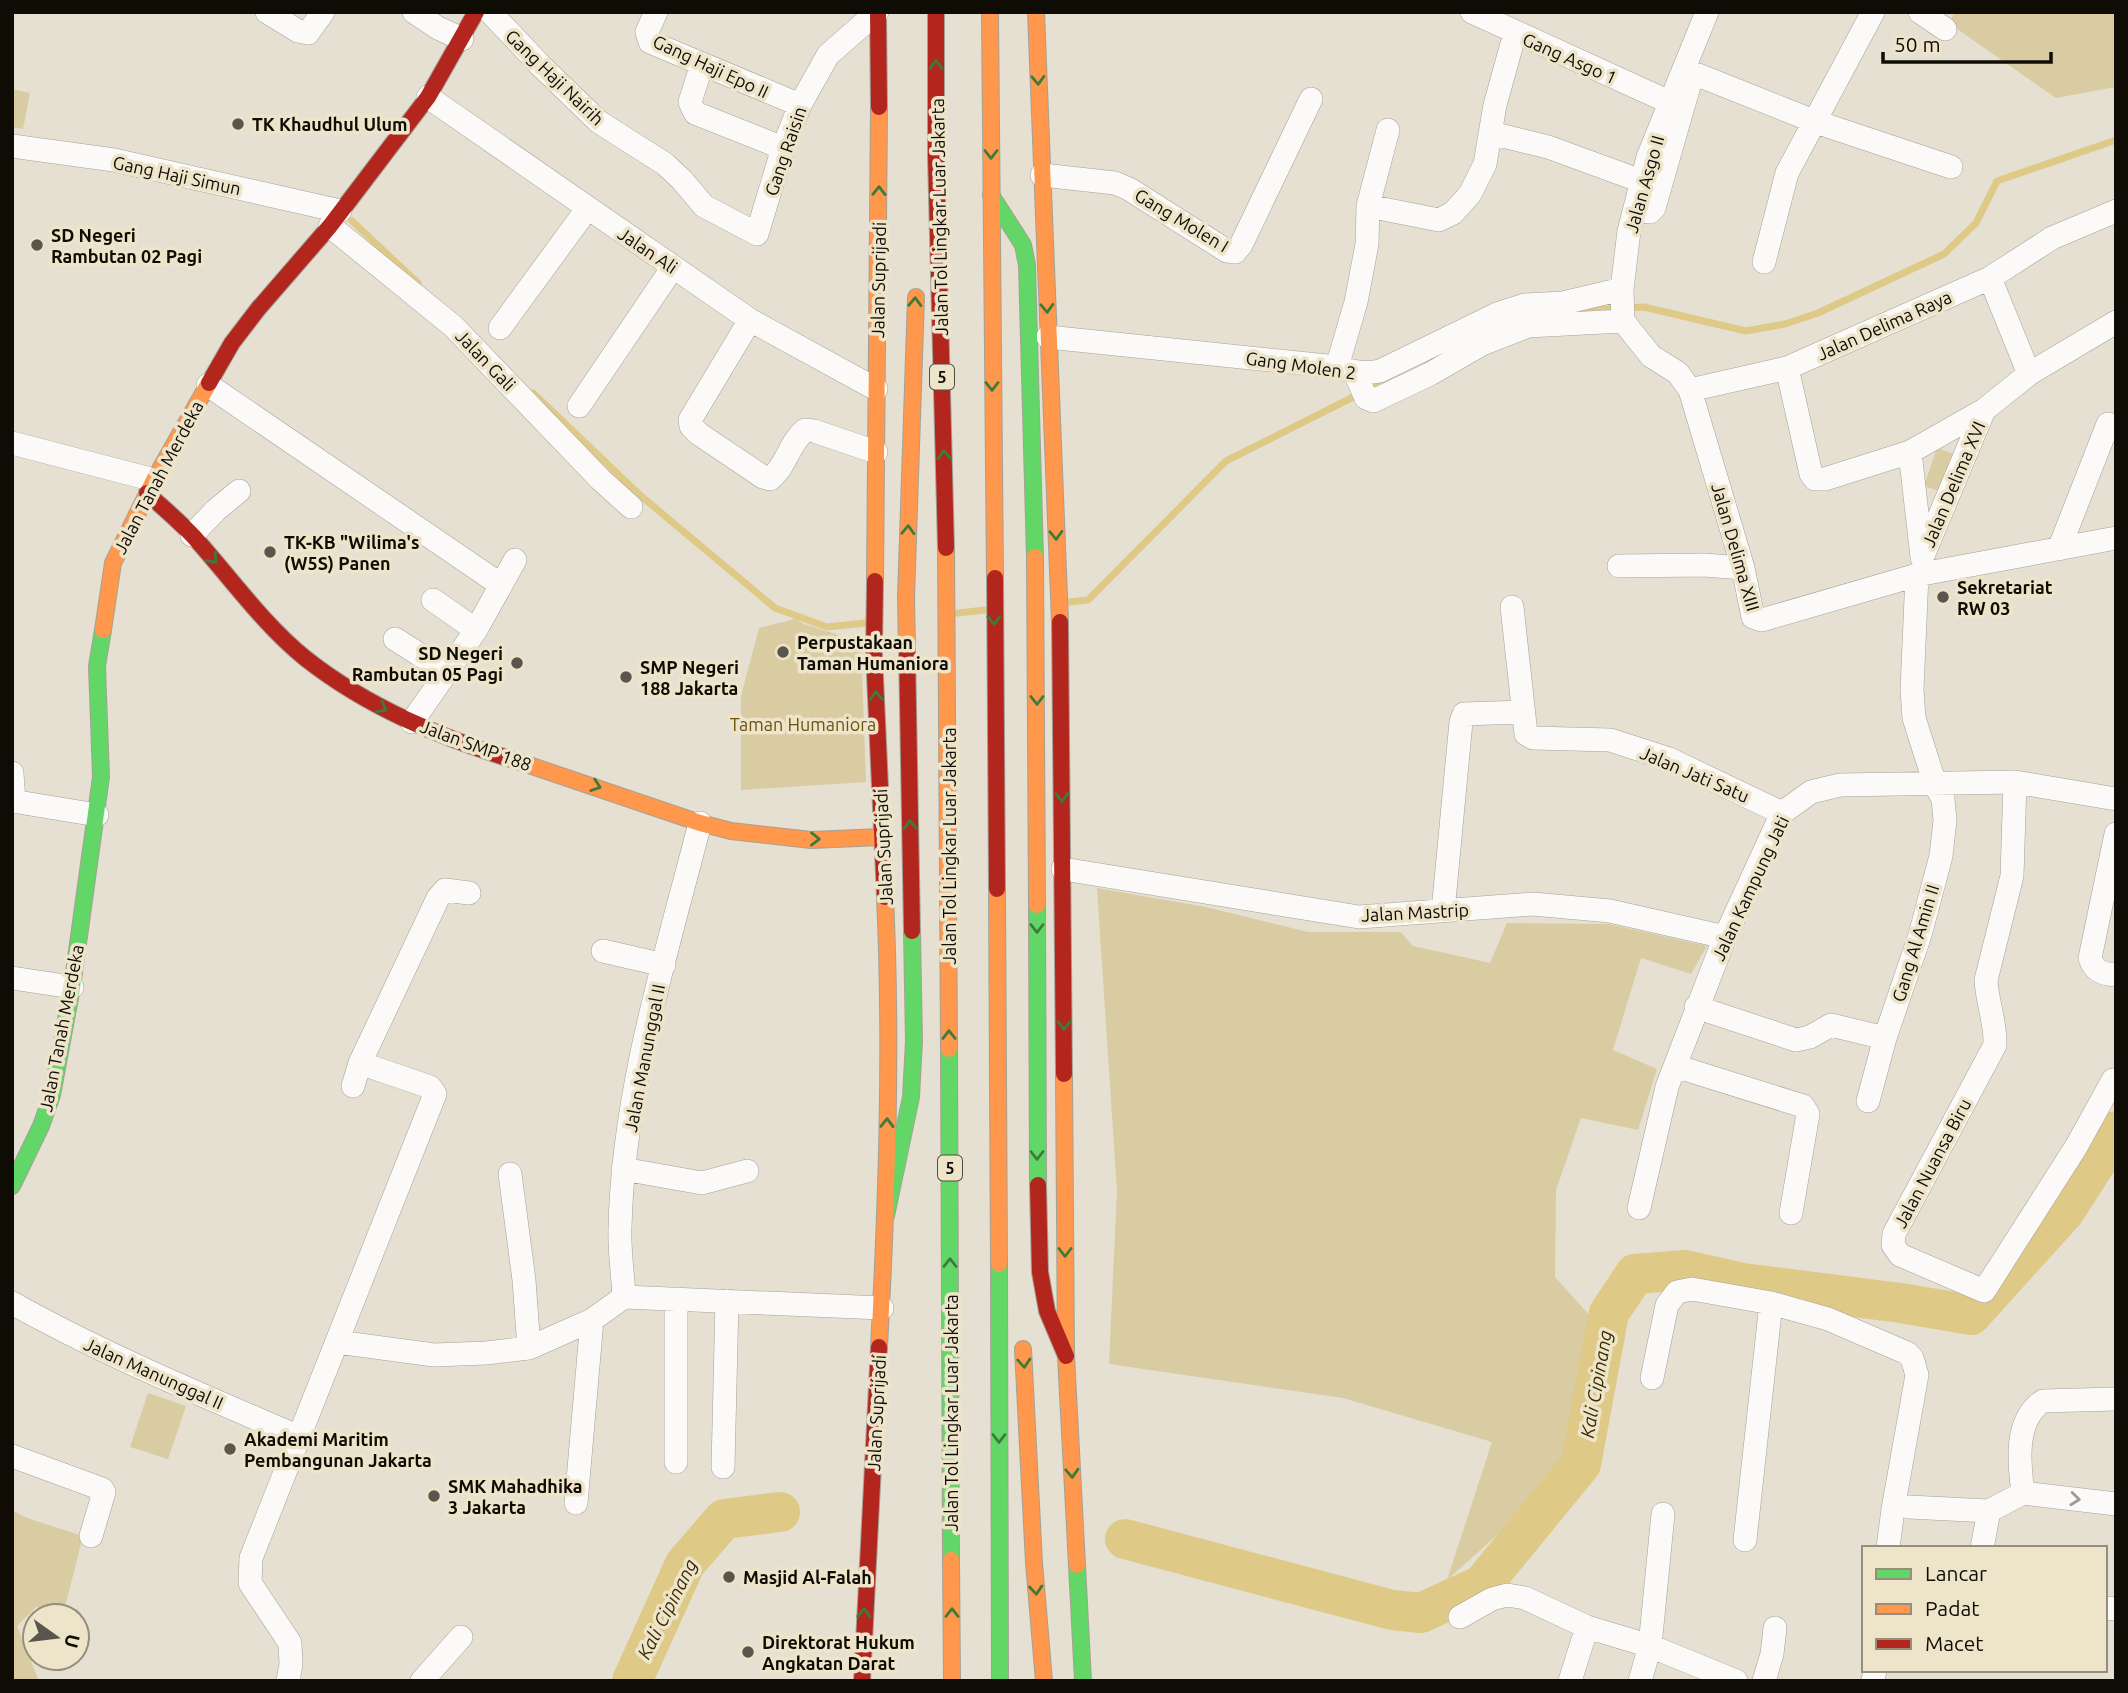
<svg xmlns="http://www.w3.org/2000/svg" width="2128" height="1693" font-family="Ubuntu,sans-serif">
  <rect width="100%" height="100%" fill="#e5e0d2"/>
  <path fill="#d9cca2" d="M1954 12H2116V87L2056 98 1950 24Z
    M12 89 30 93 23 129 12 127Z
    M1937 448 1960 456 1947 494 1924 486Z
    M795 619 804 624 861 642 866 782 741 790V696L759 628Z
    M1097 888 1206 907 1308 932H1401L1413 946 1490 963 1507 923 1609 924 1707 946 1691 974 1641 958 1613 1050 1657 1069 1638 1130 1581 1118 1556 1190 1555 1277 1592 1318 1562 1463 1495 1537 1447 1580 1492 1442 1343 1398 1109 1364 1117 1191Z
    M148 1393 186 1406 168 1459 130 1447Z
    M12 1510 27 1518 83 1536 64 1611 36 1607 17 1626 39 1681H12Z"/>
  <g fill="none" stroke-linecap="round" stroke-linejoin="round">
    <path stroke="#dfc986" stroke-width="7" d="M352 221 418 283
      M1575 311 1644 307 1746 331 1785 324 1818 313 1944 254 1976 223 1997 181 2116 140
      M533 393 641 496 775 608 827 627 866 623
      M1069 602 1088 600 1226 461 1389 379
      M958 613 985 610"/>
    <path stroke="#dfc986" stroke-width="40" d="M1125 1539 1392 1610 1421 1613 1482 1585 1581 1464 1609 1313 1635 1274 1685 1270 1743 1283 1901 1303 1971 1315 2065 1211 2116 1131
      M632 1681 685 1564 724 1519 780 1512"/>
    <defs>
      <path id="street" d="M267 12 298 31 308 33 323 12
        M414 12 438 28 462 39
        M490 12 540 65 599 122 665 164 682 180 704 206 757 234 783 148 800 105 828 55 877 12
        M656 12 647 32 650 42 800 105
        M1472 12 1669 102
        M1707 12 1648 157 1629 231 1622 289 1623 321 1651 356 1678 373 1690 390 1787 368 1990 278 2052 238 2116 211
        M1920 12 1945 29
        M702 64 690 102 695 113 783 148
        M428 97 750 320 876 389
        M1491 133 1548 147 1641 181
        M12 146 114 160 340 211
        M1042 175 1115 183 1129 189 1227 251 1235 252 1241 245 1311 99
        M1368 206 1439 220 1453 213 1470 194 1485 164 1495 105 1515 33
        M1642 211 1650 212 1654 208 1691 79 1698 75 1816 122 1951 167
        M330 226 453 326 600 479 631 507
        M1764 262 1787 173 1873 12
        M1990 278 2029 374 2116 322
        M750 320 690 420 691 426 699 434 763 477 770 479C786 467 789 443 805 430L814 431 876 452
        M500 328 587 209
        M1048 337 1337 367C1353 372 1364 374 1380 371L1497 314 1525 305 1563 303 1622 289
        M1337 367 1356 302 1367 244 1368 206 1388 130
        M1787 368 1811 474 1815 479H1825L1910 452 1984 410 1922 558
        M1355 373 1366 398 1373 401 1430 374 1482 344 1528 326 1623 321
        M208 385 501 585
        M1690 390 1743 568 1753 617 1762 620 1917 575 2116 538
        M579 406 673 267
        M1984 410 2029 374
        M12 443 154 480
        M1910 452 1922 557
        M192 535 216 510 239 491
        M2059 549 2108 424
        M1619 566 1704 565 1743 568
        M433 600 476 630
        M1512 607 1526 734 1533 738 1610 740 1669 759 1782 813
        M395 639 447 672
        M412 722 476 630 515 560
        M12 773 14 802
        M2015 782 2012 876 1986 980C1987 1002 1996 1023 1995 1045L1894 1234 1893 1245 1900 1255 1984 1291 2076 1147 2113 1080
        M12 801 97 815
        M2116 834 2090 958C2094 971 2102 974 2116 975
        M1063 869 1359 917 1533 904 1610 911 1725 937
        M1443 911 1461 722 1464 714 1523 712
        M603 951 664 965
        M12 978 72 987
        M1696 1007 1796 1040 1810 1037 1831 1025 1885 1038
        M1675 1066 1803 1106 1808 1114 1791 1213
        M353 1086 360 1063 438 898 445 890 469 893
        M1868 1101 1885 1038 1920 935 1941 856 1945 820 1943 799 1935 784 1914 718 1912 690 1917 575
        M623 1169 702 1183 747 1171
        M510 1174 524 1280 529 1348
        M1639 1208 1667 1087 1675 1066 1725 937 1782 813 1811 792 1840 785 2015 782 2116 799
        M624 1297C623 1274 619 1251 620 1228 623 1090 666 956 700 823
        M12 1303C105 1355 202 1395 299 1437
        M337 1342 434 1355 486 1353 529 1348 592 1320 624 1297 882 1308
        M1652 1378 1667 1305 1677 1292 1692 1289 1771 1303 1828 1319 1907 1353 1912 1358 1917 1375 1893 1509 1888 1548
        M12 1456 102 1489 104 1492 91 1536
        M676 1462V1299
        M723 1467 727 1301
        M2023 1493C2019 1463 2014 1420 2043 1401L2116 1399
        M576 1503 592 1320
        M1909 1507 1989 1511 2023 1493 2116 1504
        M1745 1540 1771 1303
        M1982 1548 1989 1511
        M2105 1608 2116 1609
        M1460 1617 1492 1599 1507 1595 1525 1598 1587 1627 1650 1646 1736 1681
        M288 1681 291 1664 290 1643 250 1583 251 1558 435 1094 430 1087 360 1063
        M422 1681 461 1637
        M1570 1681 1587 1627
        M1640 1681 1650 1646 1663 1514
        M1764 1681 1772 1654 1775 1628
        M1873 1681 1875 1670"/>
      <path id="fast" d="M991 195 1023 245 1027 265 1035 557
        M1037 905 1038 1185
        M949 1049 951 1560
        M12 1186 41 1126 52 1095 72 987 101 777 97 666 103 630
        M886 1216 911 1097 914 1041 912 931
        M999 1264 1000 1681
        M1077 1565 1083 1681"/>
      <path id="slow" d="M990 12 995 578
        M1036 12 1060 622
        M946 548 949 1049
        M1035 557 1037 905
        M875 581 879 107
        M103 630 113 563 154 480 209 383
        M907 649 906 598 916 297
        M520 762 700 823 731 831 811 840 882 837
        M997 889 999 1264
        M1064 1074 1066 1356 1077 1565
        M879 1347C887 1198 892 1047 885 897
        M1023 1349 1034 1563 1044 1681
        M951 1560 952 1681"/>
      <path id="jam" d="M878 12 879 107
        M936 12V157L946 548
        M209 383 232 343 258 309 330 226 428 97 476 12
        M147 493C162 507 179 521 194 537 230 577 263 624 305 658 368 708 444 739 520 762
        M995 578 997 889
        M875 581 874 654 885 897
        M1060 622 1064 1074
        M907 649 912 931
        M1038 1185 1040 1272 1047 1311 1066 1356
        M862 1681 879 1347"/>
    </defs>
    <use href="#street" stroke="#a5a196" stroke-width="24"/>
    <use href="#fast" stroke="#a5a196" stroke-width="18"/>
    <use href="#slow" stroke="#a5a196" stroke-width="18"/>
    <use href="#jam" stroke="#a5a196" stroke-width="18"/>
    <use href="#street" stroke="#fbfaf8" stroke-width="23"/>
    <use href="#fast" stroke="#63d668" stroke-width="16"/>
    <use href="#slow" stroke="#ff974d" stroke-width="16"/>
    <use href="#jam" stroke="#b3261e" stroke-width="16"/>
  </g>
  <defs><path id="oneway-chevron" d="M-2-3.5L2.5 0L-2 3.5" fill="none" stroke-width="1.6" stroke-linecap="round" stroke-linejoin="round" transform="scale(1.75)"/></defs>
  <g stroke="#3d7b3b">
    <use href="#oneway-chevron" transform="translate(936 65) rotate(-90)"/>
    <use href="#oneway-chevron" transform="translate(1038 80) rotate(88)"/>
    <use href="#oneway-chevron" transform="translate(991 154) rotate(90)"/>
    <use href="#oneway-chevron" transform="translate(879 191) rotate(-89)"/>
    <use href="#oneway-chevron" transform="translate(915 302) rotate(-88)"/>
    <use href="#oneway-chevron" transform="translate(1047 308) rotate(88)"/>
    <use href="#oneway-chevron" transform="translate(992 386) rotate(90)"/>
    <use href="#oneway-chevron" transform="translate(944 455) rotate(-91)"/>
    <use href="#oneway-chevron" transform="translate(908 530) rotate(-88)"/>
    <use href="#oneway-chevron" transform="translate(1056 535) rotate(88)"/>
    <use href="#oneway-chevron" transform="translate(213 559) rotate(49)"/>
    <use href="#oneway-chevron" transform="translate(994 620) rotate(88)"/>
    <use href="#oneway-chevron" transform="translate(876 696) rotate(-93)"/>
    <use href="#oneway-chevron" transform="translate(1037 700) rotate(90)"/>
    <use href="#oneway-chevron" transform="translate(382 708) rotate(30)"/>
    <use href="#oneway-chevron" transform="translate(596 786) rotate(19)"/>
    <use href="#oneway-chevron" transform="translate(1062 797) rotate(89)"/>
    <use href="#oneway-chevron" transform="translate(910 825) rotate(-91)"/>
    <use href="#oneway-chevron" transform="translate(815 839) rotate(1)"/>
    <use href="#oneway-chevron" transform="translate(1037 928) rotate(90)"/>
    <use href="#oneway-chevron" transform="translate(1064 1025) rotate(90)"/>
    <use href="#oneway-chevron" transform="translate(949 1035) rotate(-90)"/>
    <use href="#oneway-chevron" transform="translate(887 1123) rotate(-89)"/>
    <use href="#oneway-chevron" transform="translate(1037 1155) rotate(90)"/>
    <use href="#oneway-chevron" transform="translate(1065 1252) rotate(90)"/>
    <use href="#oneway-chevron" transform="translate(950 1263) rotate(-90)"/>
    <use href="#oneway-chevron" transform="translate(1024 1363) rotate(86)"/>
    <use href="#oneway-chevron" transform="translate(999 1438) rotate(90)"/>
    <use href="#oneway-chevron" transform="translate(1072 1473) rotate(87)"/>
    <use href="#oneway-chevron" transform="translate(1036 1590) rotate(85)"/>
    <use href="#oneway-chevron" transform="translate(864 1613) rotate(-87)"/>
    <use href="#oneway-chevron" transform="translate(952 1613) rotate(-90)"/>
  </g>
  <use stroke="#9d9b97" href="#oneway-chevron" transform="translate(2075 1499) rotate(6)"/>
  <g fill="#5a564d" stroke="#ede4ca" stroke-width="2.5">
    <circle cx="238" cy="124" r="7"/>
    <circle cx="37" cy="245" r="7"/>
    <circle cx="270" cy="552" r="7"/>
    <circle cx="1943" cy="597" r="7"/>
    <circle cx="783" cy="652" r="7"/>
    <circle cx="517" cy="663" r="7"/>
    <circle cx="626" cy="677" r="7"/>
    <circle cx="230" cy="1449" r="7"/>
    <circle cx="434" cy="1496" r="7"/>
    <circle cx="729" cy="1577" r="7"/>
    <circle cx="748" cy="1652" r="7"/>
  </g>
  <g text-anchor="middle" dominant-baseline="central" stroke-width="7" stroke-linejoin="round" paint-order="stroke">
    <g fill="#ede4ca" stroke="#524d40" stroke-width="2">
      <rect x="930" y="364.5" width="24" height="25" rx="5"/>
      <rect x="938" y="1155.5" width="24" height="25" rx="5"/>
    </g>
    <g font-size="16" font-weight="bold" fill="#0f0c05">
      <text x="942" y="377">5</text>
      <text x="950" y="1168">5</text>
    </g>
    <g font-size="18" fill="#0f0c05" stroke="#ede4ca">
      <text transform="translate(1570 58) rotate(24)">Gang Asgo 1</text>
      <text transform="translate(711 66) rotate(25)">Gang Haji Epo II</text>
      <text transform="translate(555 77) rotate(44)">Gang Haji Nairih</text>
      <text transform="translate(785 151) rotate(-71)">Gang Raisin</text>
      <text transform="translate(177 175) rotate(12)">Gang Haji Simun</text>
      <text transform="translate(1644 184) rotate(-74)">Jalan Asgo II</text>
      <text transform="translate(939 217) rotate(-91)">Jalan Tol Lingkar Luar Jakarta</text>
      <text transform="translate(1182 220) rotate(31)">Gang Molen I</text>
      <text transform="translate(648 250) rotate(34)">Jalan Ali</text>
      <text transform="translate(878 280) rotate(-89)">Jalan Suprijadi</text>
      <text transform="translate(1884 325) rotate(-24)">Jalan Delima Raya</text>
      <text transform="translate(486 360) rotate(46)">Jalan Gali</text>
      <text transform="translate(1301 365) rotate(8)">Gang Molen 2</text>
      <text transform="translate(158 477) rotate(-62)">Jalan Tanah Merdeka</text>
      <text transform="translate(1953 484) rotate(-67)">Jalan Delima XVI</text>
      <text transform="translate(1736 547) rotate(74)">Jalan Delima XIII</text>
      <text transform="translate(476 745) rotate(20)">Jalan SMP 188</text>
      <text transform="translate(1695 774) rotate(23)">Jalan Jati Satu</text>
      <text transform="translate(949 846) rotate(-90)">Jalan Tol Lingkar Luar Jakarta</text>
      <text transform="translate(883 847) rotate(-93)">Jalan Suprijadi</text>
      <text transform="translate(1750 888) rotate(-65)">Jalan Kampung Jati</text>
      <text transform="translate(1415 912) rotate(-3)">Jalan Mastrip</text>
      <text transform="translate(1915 943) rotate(-73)">Gang Al Amin II</text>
      <text transform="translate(61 1028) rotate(-79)">Jalan Tanah Merdeka</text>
      <text transform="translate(644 1058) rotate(-79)">Jalan Manunggal II</text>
      <text transform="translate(1932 1163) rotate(-62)">Jalan Nuansa Biru</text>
      <text transform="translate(154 1373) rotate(24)">Jalan Manunggal II</text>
      <text transform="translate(876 1413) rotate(-87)">Jalan Suprijadi</text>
      <text transform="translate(951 1413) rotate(-90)">Jalan Tol Lingkar Luar Jakarta</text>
    </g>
    <g font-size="18" font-weight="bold" fill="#0f0c05" stroke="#ede4ca" text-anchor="start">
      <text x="252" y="124">TK Khaudhul Ulum</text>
      <text x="51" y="235">SD Negeri<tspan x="51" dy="21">Rambutan 02 Pagi</tspan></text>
      <text x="284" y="542">TK-KB "Wilima's<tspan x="284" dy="21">(W5S) Panen</tspan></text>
      <text x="1957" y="587">Sekretariat<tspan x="1957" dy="21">RW 03</tspan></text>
      <text x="797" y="642">Perpustakaan<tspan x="797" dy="21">Taman Humaniora</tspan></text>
      <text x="503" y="653" text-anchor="end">SD Negeri<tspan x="503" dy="21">Rambutan 05 Pagi</tspan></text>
      <text x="640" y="667">SMP Negeri<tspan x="640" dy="21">188 Jakarta</tspan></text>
      <text x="244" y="1439">Akademi Maritim<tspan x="244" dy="21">Pembangunan Jakarta</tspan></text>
      <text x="448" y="1486">SMK Mahadhika<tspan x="448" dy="21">3 Jakarta</tspan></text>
      <text x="743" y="1577">Masjid Al-Falah</text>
      <text x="762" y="1642">Direktorat Hukum<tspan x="762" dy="21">Angkatan Darat</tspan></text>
    </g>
    <g font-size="18" fill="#69550f" stroke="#ede4ca">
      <text x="803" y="724">Taman Humaniora</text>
    </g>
    <g font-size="19" font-style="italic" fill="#382c03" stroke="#ede4ca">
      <text transform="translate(1596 1384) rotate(-80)">Kali Cipinang</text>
      <text transform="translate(667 1609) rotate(-63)">Kali Cipinang</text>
    </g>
  </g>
  <rect width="2128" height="1693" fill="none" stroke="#0f0c05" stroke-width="28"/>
  <rect x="1862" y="1546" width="245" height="126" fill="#ede4ca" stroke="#948e7b" stroke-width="2"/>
  <rect x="1876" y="1569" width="35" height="10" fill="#63d668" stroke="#948e7b" stroke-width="2"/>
  <text x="1925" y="1581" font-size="21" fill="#0f0c05">Lancar</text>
  <rect x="1876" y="1604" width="35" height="10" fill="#ff974d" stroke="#948e7b" stroke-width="2"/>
  <text x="1925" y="1616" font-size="21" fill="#0f0c05">Padat</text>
  <rect x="1876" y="1639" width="35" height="10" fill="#b3261e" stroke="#948e7b" stroke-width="2"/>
  <text x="1925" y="1651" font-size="21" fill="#0f0c05">Macet</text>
  <g transform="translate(56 1637) rotate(104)"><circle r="33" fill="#ede4ca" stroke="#948e7b" stroke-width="2"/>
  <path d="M0-5L12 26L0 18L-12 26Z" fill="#5a564d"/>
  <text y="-10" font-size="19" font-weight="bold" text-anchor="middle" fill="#0f0c05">U</text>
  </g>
  <path d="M1883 52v10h168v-10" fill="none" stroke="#0f0c05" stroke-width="3.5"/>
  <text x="1894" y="52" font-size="21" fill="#0f0c05" stroke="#ede4ca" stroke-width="5" paint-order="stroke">50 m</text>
</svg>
